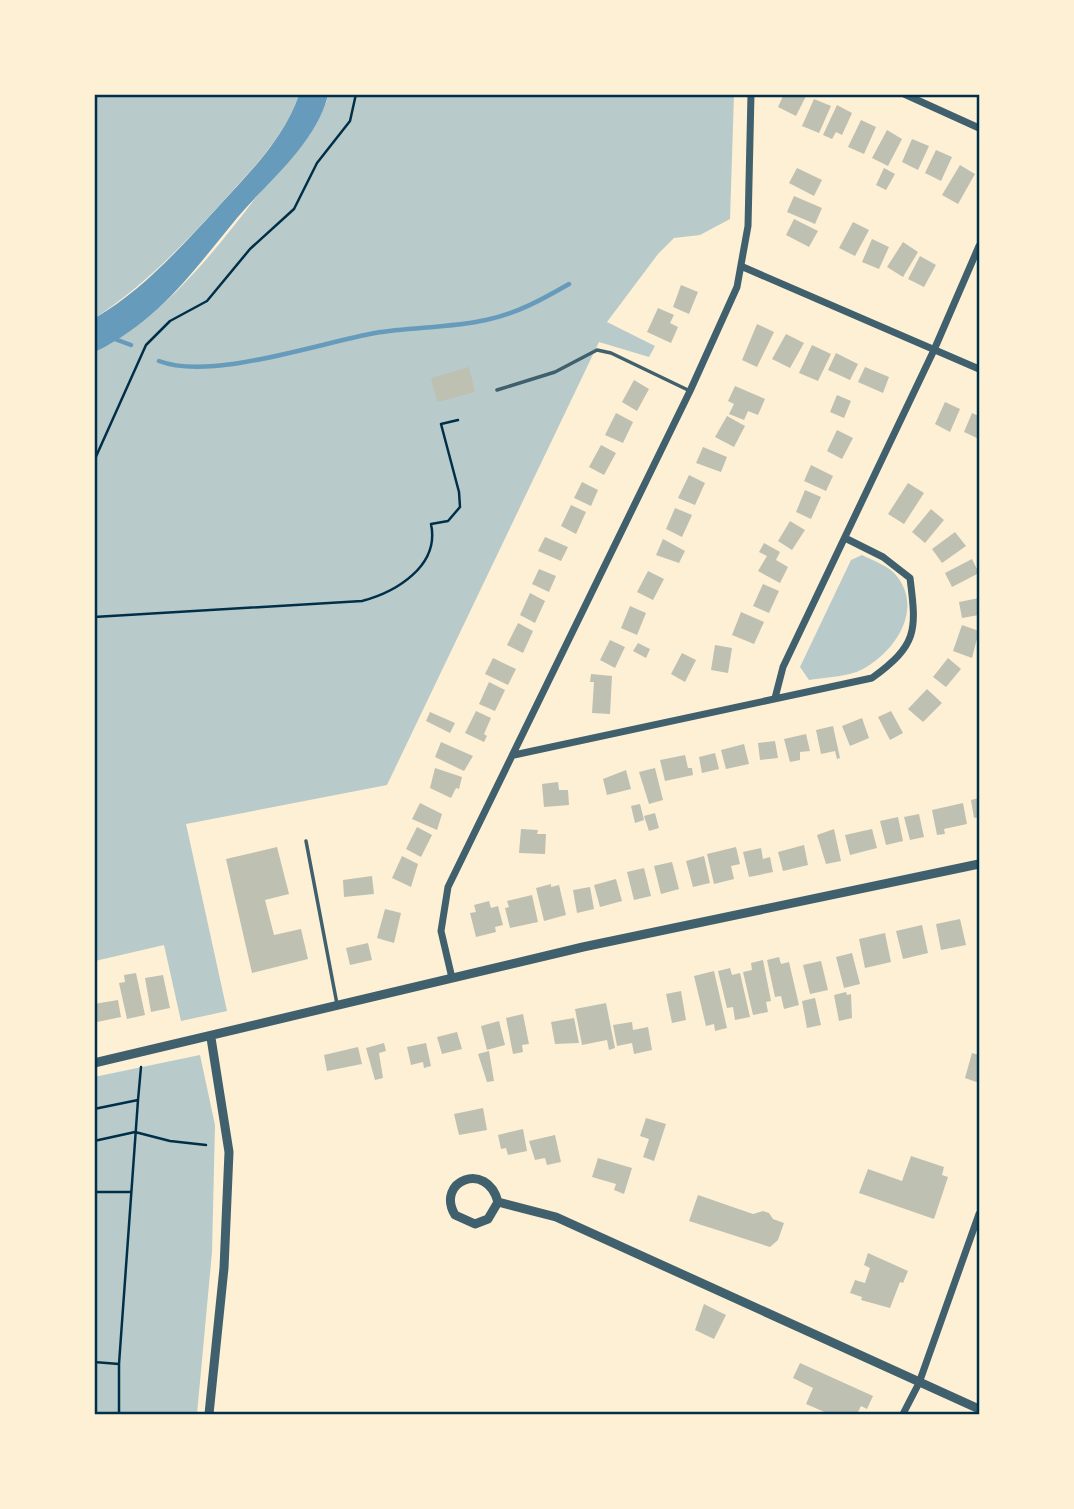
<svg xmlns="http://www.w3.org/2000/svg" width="1074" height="1509" font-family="Arial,sans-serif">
  <rect width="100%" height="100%" fill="#fdf0d5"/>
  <path fill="#b9caca" d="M95 95H299C284 137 255 166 225 199 184 244 145 285 95 318Z
    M328 95H734L730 219 700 235 674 238 658 254 607 322 655 346 649 357 599 342 387 785 186 824 227 1011 181 1021 164 945 95 961V352C188 307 263 184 326 103Z
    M862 555C872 560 888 566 895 574 925 608 895 652 863 669 848 677 826 677 809 680L800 667 851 560Z
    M200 1055 215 1125 212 1252 197 1414H95L94 1077Z"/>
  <path fill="#669bbc" d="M299 95H328C315 145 269 180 237 218 193 271 159 321 95 352V318C143 290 180 248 218 207 250 172 283 140 299 95Z"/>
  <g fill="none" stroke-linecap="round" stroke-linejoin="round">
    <path stroke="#669bbc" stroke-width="4.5" d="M112 338 131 345
      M159 361C211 381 319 343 375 333 411 327 450 328 486 320 516 314 543 299 569 284"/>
  </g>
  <path fill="#bec0b2" d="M784 94H807L796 116 778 107Z
    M814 99 831 106 819 133 802 126Z
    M837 105 852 113 842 135 836 132 832 139 823 135Z
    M861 120 876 127 864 154 848 147Z
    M887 130 902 139 888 166 872 158Z
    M912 139 929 146 918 170 902 162Z
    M936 150 952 157 941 181 925 173Z
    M960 165 975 174 958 204 942 195Z
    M797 168 822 180 814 196 789 183Z
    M884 168 895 174 886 190 876 185Z
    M794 196 822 208 815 224 787 212Z
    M794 219 818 231 809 247 786 235Z
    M853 222 869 230 855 256 839 248Z
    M872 239 889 247 879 269 862 262Z
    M903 242 918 252 903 277 887 267Z
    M920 256 936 265 924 287 908 279Z
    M681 285 698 292 689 314 673 307Z
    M658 308 674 315 670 323 678 327 671 343 647 332Z
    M757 324 774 332 757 367 742 360Z
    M786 334 804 343 790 368 772 359Z
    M812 345 831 354 818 381 799 373Z
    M836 353 858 364 850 380 828 370Z
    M469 367 475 392 437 402 431 378Z
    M865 367 889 377 883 393 858 382Z
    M634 380 649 389 637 411 622 402Z
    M735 386 765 399 758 415 748 411 744 420 729 414 734 404 728 401Z
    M837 395 851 401 844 418 830 412Z
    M945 402 960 409 950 432 935 424Z
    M616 413 633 422 623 443 605 435Z
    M972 413 979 416V439L964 432Z
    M727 416 745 426 734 447 715 437Z
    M837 430 853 438 842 459 827 451Z
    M601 445 616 453 604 475 589 467Z
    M703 447 727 457 721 472 696 463Z
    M811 465 833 476 826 491 804 481Z
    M689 475 705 483 695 505 678 498Z
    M582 482 598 490 591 506 574 498Z
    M908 483 924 493 904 524 888 514Z
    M805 490 821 497 811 519 796 512Z
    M571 505 586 512 576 534 561 526Z
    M675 508 692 515 682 537 666 529Z
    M931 509 944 520 925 543 912 532Z
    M790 521 805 530 792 550 778 541Z
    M955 532 966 546 942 563 932 549Z
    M545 537 568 547 561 561 538 551Z
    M663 539 685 551 679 563 656 555Z
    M764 543 780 552 776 560 788 567 780 583 758 571 767 556 759 552Z
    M972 559 979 573 952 587 945 573Z
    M539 569 556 576 549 592 532 584Z
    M648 571 664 579 653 600 637 592Z
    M763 584 779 591 769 613 753 606Z
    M530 593 545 601 535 623 520 615Z
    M979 598V615L962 618 959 602Z
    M630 606 646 613 637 635 621 628Z
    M741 612 764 622 754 644 732 635Z
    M518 623 533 631 523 653 507 645Z
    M962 625 979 631 972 658 953 651Z
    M610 640 625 647 615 668 600 660Z
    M638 643 650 649 646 658 633 651Z
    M715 645 732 648 728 673 711 670Z
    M682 653 696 660 685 682 671 674Z
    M493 658 516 669 508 685 485 674Z
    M948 658 961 669 946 687 933 677Z
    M591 674 612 676 610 714 592 713 594 682H590Z
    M489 682 505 690 495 711 479 704Z
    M927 689 942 703 923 722 908 709Z
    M476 711 491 718 484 734 487 736 484 742 465 733Z
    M891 711 903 733 890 740 878 717Z
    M430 712 455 723 450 733 426 721Z
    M862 718 869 738 850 746 842 726Z
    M833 726 840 758 837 759 835 751 821 754 816 730Z
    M806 734 810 751 800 752V760L790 762 784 739Z
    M775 741 778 758 760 760 758 743Z
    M441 742 473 756 464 771 435 757Z
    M744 744 749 764 726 769 721 750Z
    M715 753 719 769 702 773 699 757Z
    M685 755 688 768H692L693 775 665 781 660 760Z
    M435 768 462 777 459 789 456 788 451 798 430 788Z
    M655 768 663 800 649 804 639 772Z
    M626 770 631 789 607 795 603 779Z
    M558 782 559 790H568L569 805 544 807 542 784Z
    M979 798V817L974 818 971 800Z
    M420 803 442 814 437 830 412 819Z
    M963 803 967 824 944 829 945 834 937 835 932 810Z
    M640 804 644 820 635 823 631 806Z
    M655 813 659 828 649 831 644 816Z
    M919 814 924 837 910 840 904 817Z
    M898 817 903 841 886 845 880 821Z
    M417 827 432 835 421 857 406 849Z
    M521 829 538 830 537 834H546L545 854 519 853Z
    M834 829 841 861 826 864 817 835Z
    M872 829 877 848 850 855 845 835Z
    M804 845 808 865 783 871 778 852Z
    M277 847 289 894 265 900 274 935 301 929 308 959 252 973 226 859Z
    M736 847 740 864 731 866 734 879 714 884 707 854Z
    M761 848 763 859 770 857 773 872 749 877 743 852Z
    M402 856 418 864 411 887 392 878Z
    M704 856 710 883 693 887 686 861Z
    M672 862 679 889 661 894 654 866Z
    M644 868 651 896 634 900 627 872Z
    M372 876 374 894 344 897 343 880Z
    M616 879 622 901 600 907 594 885Z
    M551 884V887L559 885 566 915 544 921 536 888Z
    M590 887 594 909 577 913 573 890Z
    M532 895 538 922 510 928 505 908 509 907 507 901Z
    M489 901 491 908 498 906 503 925 495 927 496 932 476 937 470 913 476 912 474 905Z
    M385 909 401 913 394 943 377 938Z
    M960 919 966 945 941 950 936 924Z
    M922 925 928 953 903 959 896 931Z
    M885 933 891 962 865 968 859 939Z
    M368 943 372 960 350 965 346 948Z
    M852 953 860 984 844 988 836 957Z
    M779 957 781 964 789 962 799 1005 784 1009 781 996 775 997 767 960Z
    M763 960 771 1001 766 1002 768 1012 753 1015 743 972 752 970 751 963Z
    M821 961 828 990 810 994 803 965Z
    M730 968 732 975 740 973 750 1017 735 1020 733 1007 727 1008 718 971Z
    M714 971 727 1028 715 1031 714 1024 706 1026 694 976Z
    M136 973 145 1015 127 1019 119 983 125 982 124 975Z
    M163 975 170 1008 151 1012 145 978Z
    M681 991 686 1020 672 1023 666 994Z
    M846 992 847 995 851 994 852 1018 839 1021 834 995Z
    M815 998 821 1025 807 1028 802 1001Z
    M118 1000 121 1017 97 1022 94 1004Z
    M606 1003 615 1048 609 1050 607 1040 582 1045 575 1009Z
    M523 1014 529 1044 522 1045 523 1052 513 1054 506 1018Z
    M574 1018 579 1043 555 1044 551 1022Z
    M499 1021 505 1045 487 1050 481 1026Z
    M632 1022 633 1030 648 1027 652 1050 634 1054 632 1043 617 1046 613 1025Z
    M457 1032 462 1049 442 1054 437 1037Z
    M384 1043 386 1051 379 1053 383 1078 375 1080 366 1048Z
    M426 1043 431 1066 424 1068 423 1062 411 1065 407 1047Z
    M358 1047 362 1064 327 1071 324 1055Z
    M489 1051 494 1081 487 1082 478 1054Z
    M972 1053 979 1055V1083L965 1078Z
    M483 1108 487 1130 459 1135 454 1114Z
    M646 1118 666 1124 654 1161 643 1157 649 1139 640 1136Z
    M523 1129 527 1151 508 1155 506 1148 501 1149 498 1135Z
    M555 1135 561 1162 547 1165 545 1158 535 1160 529 1141Z
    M911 1156 944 1167 942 1175 948 1177 934 1219 859 1193 868 1169 902 1181Z
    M598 1158 632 1168 624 1194 614 1190 616 1184 592 1177Z
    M698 1195 753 1214 763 1211 769 1213 773 1219 784 1223 778 1240 770 1247 689 1221Z
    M868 1253 908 1271 903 1283 900 1282 890 1308 861 1300 862 1297 850 1293 855 1280 865 1283 870 1268 864 1265Z
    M704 1304 726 1315 714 1339 695 1330Z
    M800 1363 873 1396 867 1409 861 1406 857 1414H829L806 1404 813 1388 793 1378Z"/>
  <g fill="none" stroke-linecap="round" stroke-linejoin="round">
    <path stroke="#003049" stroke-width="2.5" d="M94 461 146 345 170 321 207 301 250 249 294 209 317 163 350 121 356 94
      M94 617 362 601C396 592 440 566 431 524L448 521 460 507 459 492 441 424 458 420
      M94 1109 138 1100 141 1067
      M135 1132 170 1141 206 1145
      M94 1141 135 1132
      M94 1192H130
      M94 1362 119 1364V1414
      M119 1364 138 1100"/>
    <path stroke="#3f606c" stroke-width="3.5" d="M497 390 555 372 597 350 611 353 690 391
      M306 841 337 1004"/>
    <path stroke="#3f606c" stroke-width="7" d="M904 94 979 128
      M743 267 979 369
      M775 698 783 667 934 350 979 246
      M514 755 872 678C917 645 917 632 910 578L883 557 845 538
      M452 978 441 931 448 887 690 391 737 287 748 226 751 94
      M903 1414 919 1383 979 1214"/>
    <path stroke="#3f606c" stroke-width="9" d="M94 1063 583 947 979 864
      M498 1202 488 1219 475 1224 455 1215C435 1181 487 1160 498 1202L556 1217 979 1409
      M209 1414 224 1268 229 1152 211 1038"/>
  </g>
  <rect width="1074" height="1509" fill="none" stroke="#fdf0d5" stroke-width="192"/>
  <rect x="96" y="96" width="882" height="1317" fill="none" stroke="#003049" stroke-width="2.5"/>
</svg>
